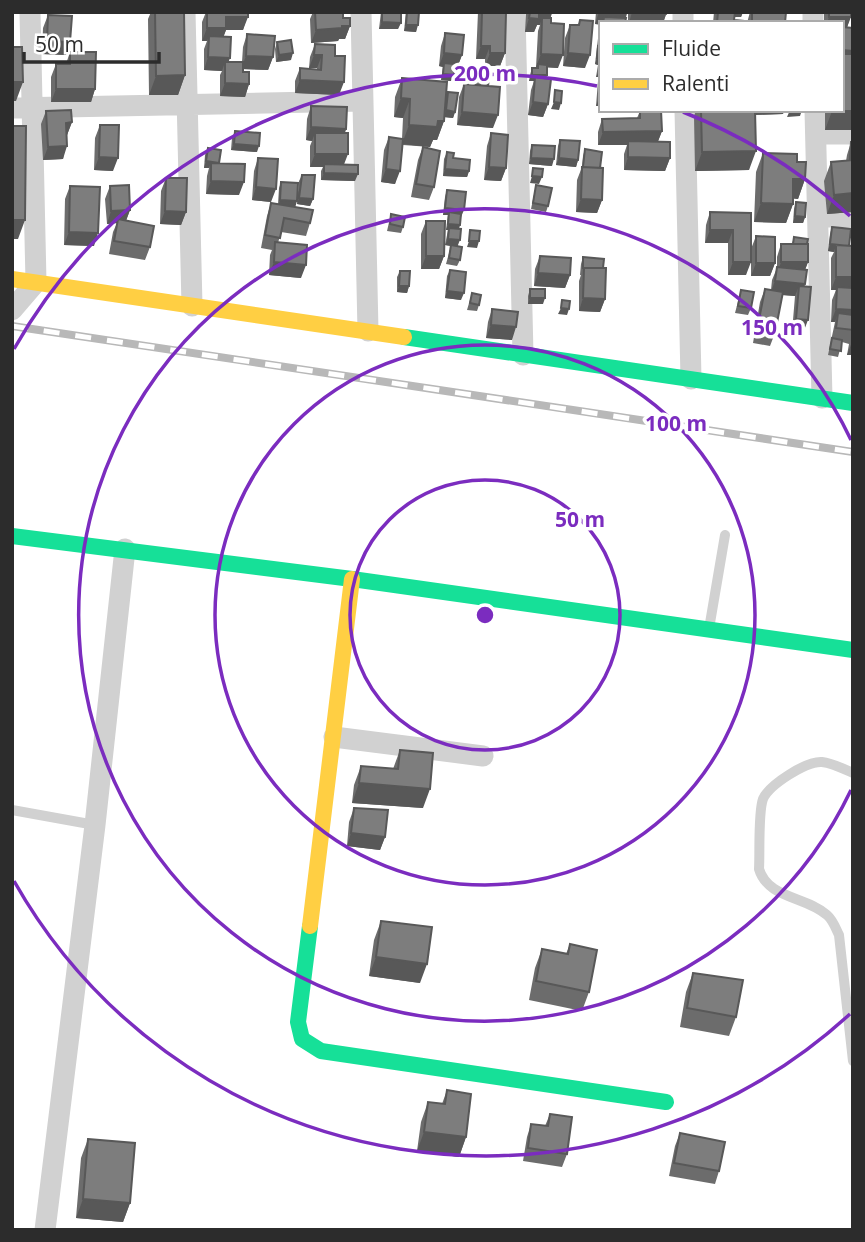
<svg xmlns="http://www.w3.org/2000/svg" width="865" height="1242" font-family="'Open Sans',sans-serif">
  <rect width="100%" height="100%" fill="#fff"/>
  <g fill="none" stroke-linecap="round" stroke-linejoin="round">
    <path stroke="#d1d1d1" stroke-width="10" d="M710 623 725 535
      M853 773C844 769 832 763 822 762 806 761 769 785 763 799 758 812 760 853 759 869 768 899 806 896 827 915 833 920 836 929 839 935L853 1061
      M12 810 95 825"/>
    <path stroke="#d1d1d1" stroke-width="21" d="M185 12 192 306
      M361 12 368 331
      M515 12 523 355
      M683 12V23
      M813 12V23
      M12 108 363 101
      M685 110 691 379
      M815 110 822 398
      M816 134H853
      M818 217H853
      M12 310 36 282 30 12
      M334 737 483 756
      M45 1230 95 825 125 549"/>
    <path stroke="#16e098" stroke-width="16" d="M404 337 853 403
      M12 536 352 579 853 650
      M310 926 298 1022 302 1039 321 1051 666 1102"/>
    <path stroke="#ffcf43" stroke-width="16" d="M12 279 404 337
      M310 926 352 579"/>
    <defs>
      <path id="rail" d="M12 326 853 452"/>
    </defs>
    <use href="#rail" stroke="#b8b8b8" stroke-width="8"/>
    <use href="#rail" stroke="#fff" stroke-width="5" stroke-dasharray="16" stroke-linecap="butt"/>
  </g>
  <path fill="#6c6c6c" d="M151 12H184L185 75 178 95H149L148 19Z
    M206 12H248L243 30H226L223 37 228 62H242L243 47 247 34 273 57 268 70 243 69V72L249 84 245 97 220 96V75L222 71 204 70V49L207 41H202V22Z
    M313 12H343V18L350 26 345 39H339L338 41 311 43 310 19Z
    M381 12H401L398 29H379Z
    M406 12H419L416 32 404 31Z
    M478 12H506L505 53 500 66H485V59H476Z
    M526 12H552L550 18 558 68 547 67 546 78 548 104 543 117 528 115 531 90 534 81H529L530 75 532 68H537V67H536L538 31 540 25H537L534 32H525Z
    M596 12H627L625 23H601L595 24Z
    M628 12H667L663 23H628Z
    M714 12H743L741 17H734V20L744 23H713Z
    M750 12H786L785 23H747Z
    M824 12H851L847 28H853V130H825V110H842V23H824Z
    M48 15 66 55 42 54 43 28Z
    M580 20 585 68 563 66 565 38 570 25H578Z
    M601 25V106H596L598 81 599 77H596L598 65 595 64 599 30Z
    M445 33 462 55 457 68H454L451 81 441 80 443 67 439 66 441 46Z
    M277 42 291 60 276 62 275 49Z
    M315 44 335 56 339 95 295 93V81L300 68 317 69V68H309L310 57Z
    M70 52 95 89 91 102H51V77L56 64H66Z
    M472 69 488 86 493 128 457 125 459 97 464 84H468L469 75Z
    M402 78 446 99 448 92 455 112 453 118 444 117V121L437 140H433L430 147 403 145 395 184 381 182 384 150 389 137 402 139 403 118 394 117 395 97Z
    M311 106 346 129 345 133 344 164 355 181 321 180V171L323 167H310V146L312 141 306 140 307 119Z
    M696 110H784L783 114 755 115 749 170 695 171 694 116Z
    M46 111 72 122 67 135 63 159 43 160 41 124Z
    M640 111 662 131 658 141 670 158 665 171 624 170V154L627 145H598V132L602 119 637 118Z
    M100 125 113 171 94 170 95 138Z
    M235 131 257 152 231 150 232 138Z
    M491 133 506 168 501 181 484 180 487 146Z
    M560 140 578 160 576 167 556 165 558 146Z
    M851 142 853 212 827 214 824 181 831 162 846 161 847 155Z
    M532 145 552 166 529 164 530 151Z
    M423 147 434 187 429 200 411 197 418 160Z
    M208 148 239 195 206 194 207 176 209 168H204L205 155Z
    M585 149 600 168 602 200 597 213 576 212 577 180 582 167 583 156Z
    M447 152 469 171 467 177 443 176 444 159Z
    M763 153 797 162 805 179 798 199 793 198V204L786 223 754 222 756 172Z
    M258 158 271 202 252 200 254 171Z
    M302 175 313 199 310 206 297 204 299 181Z
    M166 178 186 212 181 225 160 224 161 191Z
    M281 182 295 207 310 223 306 236 281 232 278 243 301 278 269 275 270 255 272 250 261 248 267 216 271 203 278 204 279 188Z
    M536 185 548 206 546 212 531 209Z
    M70 186 94 246 64 245 65 199Z
    M110 186 130 210 126 221 150 247 145 260 109 254 113 232 117 223 107 224 105 199Z
    M447 190 461 217 459 229 458 246 460 260 457 266 446 264 451 246 445 245 448 230H446L448 215H443L445 197Z
    M796 202 805 217 803 223H793L794 209Z
    M710 212 751 213 746 275H728V243H705L706 225Z
    M391 214 403 227 401 233 387 231Z
    M426 221 444 256 439 269H421V234Z
    M832 227 849 246H853V355H847L849 344 842 342 838 357 828 355 835 322H831L832 300 836 290H831V258L834 252 828 251 830 234Z
    M756 236 775 263 770 276H751V249Z
    M794 237 807 244 808 262 805 270 803 333 792 332 795 296 782 295 775 333 770 346 753 343 760 302 765 289 771 290 772 280 777 268V257L781 244H792Z
    M540 256 570 275 565 288 534 286 535 269Z
    M583 257 603 268 605 299 600 312 579 311V281L581 275H580L581 264Z
    M450 270 461 300 445 298 447 276Z
    M400 271 409 286 407 293 397 292V277Z
    M530 289 543 304H528V296Z
    M741 290 751 308 748 315 735 313Z
    M472 293 479 305 477 311 467 310Z
    M492 309 512 340 486 338 488 322Z
    M400 750 423 808 352 803 354 785 361 766 393 769Z
    M354 808 385 837 380 850 347 846 349 822Z
    M381 921 420 983 369 976 374 940Z
    M570 944 589 992 582 1011 529 1000 535 968 542 949 566 954Z
    M693 973 736 1017 729 1036 680 1027 686 992Z
    M447 1090 466 1137 459 1157 417 1151 421 1122 428 1102 442 1104Z
    M550 1114 567 1154 562 1167 523 1161 527 1137 531 1124 545 1126Z
    M680 1133 719 1171 715 1184 669 1176 675 1146Z
    M88 1139 130 1203 123 1222 76 1218 81 1158Z"/>
  <path fill="#585858" d="M539 12 552 13 548 26 542 18 540 25H537L534 32H525L529 18Z
    M599 12H617L627 13 624 23 604 17 601 25 595 24Z
    M632 12 666 14 663 23H629Z
    M734 12H743L741 17H732Z
    M226 17H248L243 30H226L222 41 209 36 207 41H202L207 28Z
    M829 17H851L846 30H842V23H827Z
    M382 22 401 23 398 29H379Z
    M406 25H418L416 32 404 31Z
    M342 26H350L345 39H339L338 41 311 43 316 30Z
    M47 41 70 42 66 55 42 54Z
    M481 46H490L485 59H476Z
    M842 50 853 51V65L842 64Z
    M293 53 291 60 276 62 279 55Z
    M444 53 462 55 457 68 444 67V63L443 67 439 66Z
    M490 53H505L500 66H485Z
    M568 53 590 55 585 68 563 66Z
    M541 54 563 55 558 68 538 67V64L537 67H536Z
    M314 55H322L317 68H309Z
    M246 56 273 57 268 70 241 69Z
    M208 57 230 58 225 71V62L222 71 204 70Z
    M597 58H601V65L599 62 598 65 595 64Z
    M599 71H601L599 77H596Z
    M443 74 454 75 451 81 441 80Z
    M185 75 178 95H149L156 76Z
    M532 75H547L545 82 535 77 534 81H529Z
    M300 80 344 82 339 95 295 93Z
    M12 82H23L16 101H12Z
    M225 83 249 84 245 97 220 96Z
    M56 89H95L91 102H51Z
    M601 93V106H596Z
    M401 98 410 99 403 118 394 117Z
    M533 102 548 104 543 117 528 115Z
    M554 102 561 103 559 110 551 109Z
    M446 110 455 112 453 118 444 117Z
    M753 110H784L783 114 751 115Z
    M790 110H802L800 116 787 117Z
    M832 111H853V130H825Z
    M462 112 498 115 493 128 457 125Z
    M438 121H444L437 140H433L430 147 402 144 409 125Z
    M72 122 67 135 66 123Z
    M311 127 346 129 341 142 315 133 312 141 306 140Z
    M662 131 657 144 628 141 627 145H598L603 132Z
    M234 144 259 146 257 152 231 150Z
    M67 146 63 159 43 160 48 147Z
    M756 151 749 170 695 171 702 152Z
    M315 154H348L343 167 324 164 323 167H310Z
    M99 157 118 158 113 171 94 170Z
    M628 157 670 158 665 171 624 170Z
    M531 158 554 159 552 166 529 164Z
    M559 158 578 160 576 167 556 165Z
    M206 161 219 163H211L209 168H204Z
    M489 167 506 168 501 181 484 180Z
    M386 169 400 171 395 184 381 182Z
    M445 169 469 171 467 177 443 176Z
    M324 173 358 174 355 181 321 180Z
    M532 176 542 177 539 184 530 183Z
    M793 179H805L798 199 786 198Z
    M211 181 244 182 239 195 206 194Z
    M256 187 276 189 271 202 252 200Z
    M853 193V212L827 214 834 195Z
    M299 198 313 199 310 206 297 204Z
    M581 199 602 200 597 213 576 212Z
    M280 200 297 201 295 208 278 207Z
    M761 203 793 204 786 223 754 222Z
    M445 208 464 210 461 217 449 215V212L448 215H443Z
    M130 210 125 223 118 219 117 223 107 224 111 211Z
    M165 211 186 212 181 225 160 224Z
    M795 216 805 217 803 223H793Z
    M12 220H25L18 239H12Z
    M448 224 460 225 458 231 449 228 448 230H446Z
    M710 230H733L728 243H705Z
    M69 232 98 233 94 246 64 245Z
    M448 239 460 240 457 247 445 245Z
    M469 241H479L477 248 467 247Z
    M830 244 836 245 834 252 828 251Z
    M426 256H444L439 269H421Z
    M274 262 306 265 301 278 269 275Z
    M733 262H751L746 275H728Z
    M781 262H808L803 275H777Z
    M756 263H775L770 276H751Z
    M538 273 570 275 565 288 534 286Z
    M836 277H853V290L837 287 836 290H831Z
    M775 281 805 284 801 297 799 286 795 296 770 294Z
    M399 286H409L407 293 397 292Z
    M447 291 464 293 461 300 445 298Z
    M530 298H545L543 304H528Z
    M583 298 605 299 600 312 579 311Z
    M561 308 569 309 567 315 558 314Z
    M836 309 853 310V323L838 313 835 322H831Z
    M796 319 808 320 803 333 792 332Z
    M491 325 516 327 512 340 486 338Z
    M852 342 853 355H847Z
    M359 783 430 789 423 808 352 803Z
    M351 833 385 837 380 850 347 846Z
    M376 957 427 964 420 983 369 976Z
    M424 1132 466 1137 459 1157 417 1151Z
    M83 1199 130 1203 123 1222 76 1218Z"/>
  <path fill="#7d7d7d" stroke="#585858" stroke-width="2" d="M155 12H184L185 75 156 76Z
    M207 12H248V17H226V28H207Z
    M315 12H343V18H350V26H342V28L316 30Z
    M382 12H401V23L382 22Z
    M407 12H419L418 25H406Z
    M482 12H506L505 53H490V46H481Z
    M530 12H539V19L529 18Z
    M635 12H667L666 14Z
    M718 12H735L734 20 744 21V23H717Z
    M752 12H786L785 23H752Z
    M829 12H851V17H829Z
    M48 15 72 16 70 42 47 41Z
    M604 17 626 18 625 23H603Z
    M542 18H551V23L564 24 563 55 541 54Z
    M580 20 593 21 590 55 568 53 570 25H579Z
    M842 27 853 28V51L842 50Z
    M445 33 464 35 462 55 444 53Z
    M247 34 275 36 273 57 246 56Z
    M209 36 231 37 230 58 208 57Z
    M291 40 293 53 279 55 277 42Z
    M315 44 335 45V56H345L344 82 300 80V68L321 70 322 55H314Z
    M598 46 601 47V58H597Z
    M12 47H22L23 82H12Z
    M70 52H96L95 89H56V64H70Z
    M842 54H853V111H832L842 110Z
    M225 62H243V72H249V84L225 83Z
    M599 62H601V71H599Z
    M444 63 454 64V75L443 74Z
    M538 64 547 65V75H532V68H538Z
    M472 69 490 71 488 86 470 84Z
    M535 77 551 79 548 104 533 102Z
    M402 78 447 82 444 121H438L437 127 409 125 410 99 401 98Z
    M464 84 500 87 498 115 462 112Z
    M555 90 562 91 561 103 554 102Z
    M448 92 458 93 455 112 446 110Z
    M311 106 347 107 346 129 311 127Z
    M71 110 72 122 66 123 67 146 48 147 46 111Z
    M661 110 662 131 603 132 602 119 640 118V111Z
    M701 110H755L756 151 702 152Z
    M100 125H119L118 158 99 157Z
    M12 126H26L25 220H12Z
    M235 131 260 133 259 146 234 144Z
    M315 133H348V154H315Z
    M491 133 508 135 506 168 489 167Z
    M389 137 403 139 400 171 386 169Z
    M560 140 580 141 578 160 559 158Z
    M628 141 670 142V158L628 157Z
    M851 142H853V160L850 159Z
    M532 145 555 146 554 159 531 158Z
    M423 147 440 151 434 187 416 184Z
    M208 148 221 150 219 163 206 161Z
    M585 149 602 152 600 168 583 167Z
    M447 152 454 153 453 158 470 160 469 171 445 169Z
    M763 153 797 154V162H806L805 179H793V204L761 203Z
    M258 158 278 159 276 189 256 187Z
    M853 160V193L834 195 831 162Z
    M211 163 245 164 244 182 211 181Z
    M324 164 358 165V174L324 173Z
    M582 167 603 168 602 200 581 199Z
    M533 168 543 169 542 177 532 176Z
    M302 175H315L313 199 299 198Z
    M166 178H187L186 212 165 211Z
    M281 182 298 183 297 201 280 200Z
    M129 185 130 210 111 211 110 186Z
    M536 185 552 188 548 206 533 203Z
    M70 186 100 187 98 233 69 232Z
    M447 190 466 192 464 210 445 208Z
    M796 202 806 203 805 217 795 216Z
    M271 203 313 210 310 223 284 218 280 238 265 235Z
    M449 212 461 214 460 225 448 224Z
    M710 212 751 213V262H733V230H710Z
    M391 214 405 217 403 227 390 224Z
    M118 219 154 226 150 247 114 241Z
    M426 221H445L444 256H426Z
    M832 227 851 229 849 246 830 244Z
    M449 228 461 229 460 240 448 239Z
    M470 230 480 231 479 241H469Z
    M756 236 775 237V263H756Z
    M794 237 808 239 807 244H793Z
    M275 242 307 245 306 265 274 262Z
    M781 244H808V262H781Z
    M451 245 462 247 460 260 449 258Z
    M836 245 853 246V277H836Z
    M540 256 571 258 570 275 538 273Z
    M583 257 604 259 603 268H583Z
    M777 267 807 270 805 284 775 281Z
    M584 268H606L605 299 583 298Z
    M450 270 466 272 464 293 447 291Z
    M400 271H410L409 286H399Z
    M799 286 811 287 808 320 796 319Z
    M837 287 853 288V310L836 309Z
    M530 289H545V298H530Z
    M765 289 783 292 775 333 757 330Z
    M741 290 754 292 751 308 738 306Z
    M472 293 481 295 479 305 470 303Z
    M562 300 570 301 569 309 561 308Z
    M492 309 518 312 516 327 491 325Z
    M838 313 853 315V330L836 328Z
    M832 338 842 340 841 351 830 349Z
    M400 750 433 753 430 789 359 783 361 766 398 769Z
    M354 808 388 810 385 837 351 833Z
    M381 921 432 927 427 964 376 957Z
    M570 944 597 950 589 992 536 981 542 949 568 954Z
    M693 973 743 980 736 1017 687 1008Z
    M447 1090 471 1094 466 1137 424 1132 428 1102 445 1104Z
    M550 1114 572 1117 567 1154 528 1148 531 1124 548 1126Z
    M680 1133 725 1142 719 1171 674 1163Z
    M88 1139 135 1143 130 1203 83 1199Z"/>
  <g fill="none" stroke="#7b2cbf" stroke-width="3.5">
    <circle cx="485" cy="615" r="135"/>
    <circle cx="485" cy="615" r="270"/>
    <path d="M851 790A406 406 0 1 1 851 440"/>
    <path d="M850 1014A541 541 0 0 1 14 881M14 349A541 541 0 0 1 597 86M683 112A541 541 0 0 1 850 216"/>
  </g>
  <circle cx="485" cy="615" r="10" fill="#7b2cbf" stroke="#fff" stroke-width="3.5"/>
  <g font-size="21" text-anchor="middle" font-weight="bold" fill="#7b2cbf" stroke="#fff" stroke-width="7" stroke-linejoin="round" paint-order="stroke">
    <text x="485" y="81">200 m</text>
    <text x="772" y="335">150 m</text>
    <text x="676" y="431">100 m</text>
    <text x="580" y="527">50 m</text>
  </g>
  <rect width="865" height="1242" fill="none" stroke="#2c2c2c" stroke-width="28"/>
  <rect x="599" y="21" width="245" height="91" fill="#ffffff" stroke="#ababab" stroke-width="2"/>
  <rect x="613" y="44" width="35" height="10" fill="#16e098" stroke="#ababab" stroke-width="2"/>
  <text x="662" y="56" font-size="21" fill="#2c2c2c">Fluide</text>
  <rect x="613" y="79" width="35" height="10" fill="#ffcf43" stroke="#ababab" stroke-width="2"/>
  <text x="662" y="91" font-size="21" fill="#2c2c2c">Ralenti</text>
  <path d="M24 52v10h135v-10" fill="none" stroke="#2c2c2c" stroke-width="3.5"/>
  <text x="35" y="52" font-size="21" fill="#2c2c2c" stroke="#ffffff" stroke-width="5" paint-order="stroke">50 m</text>
</svg>
